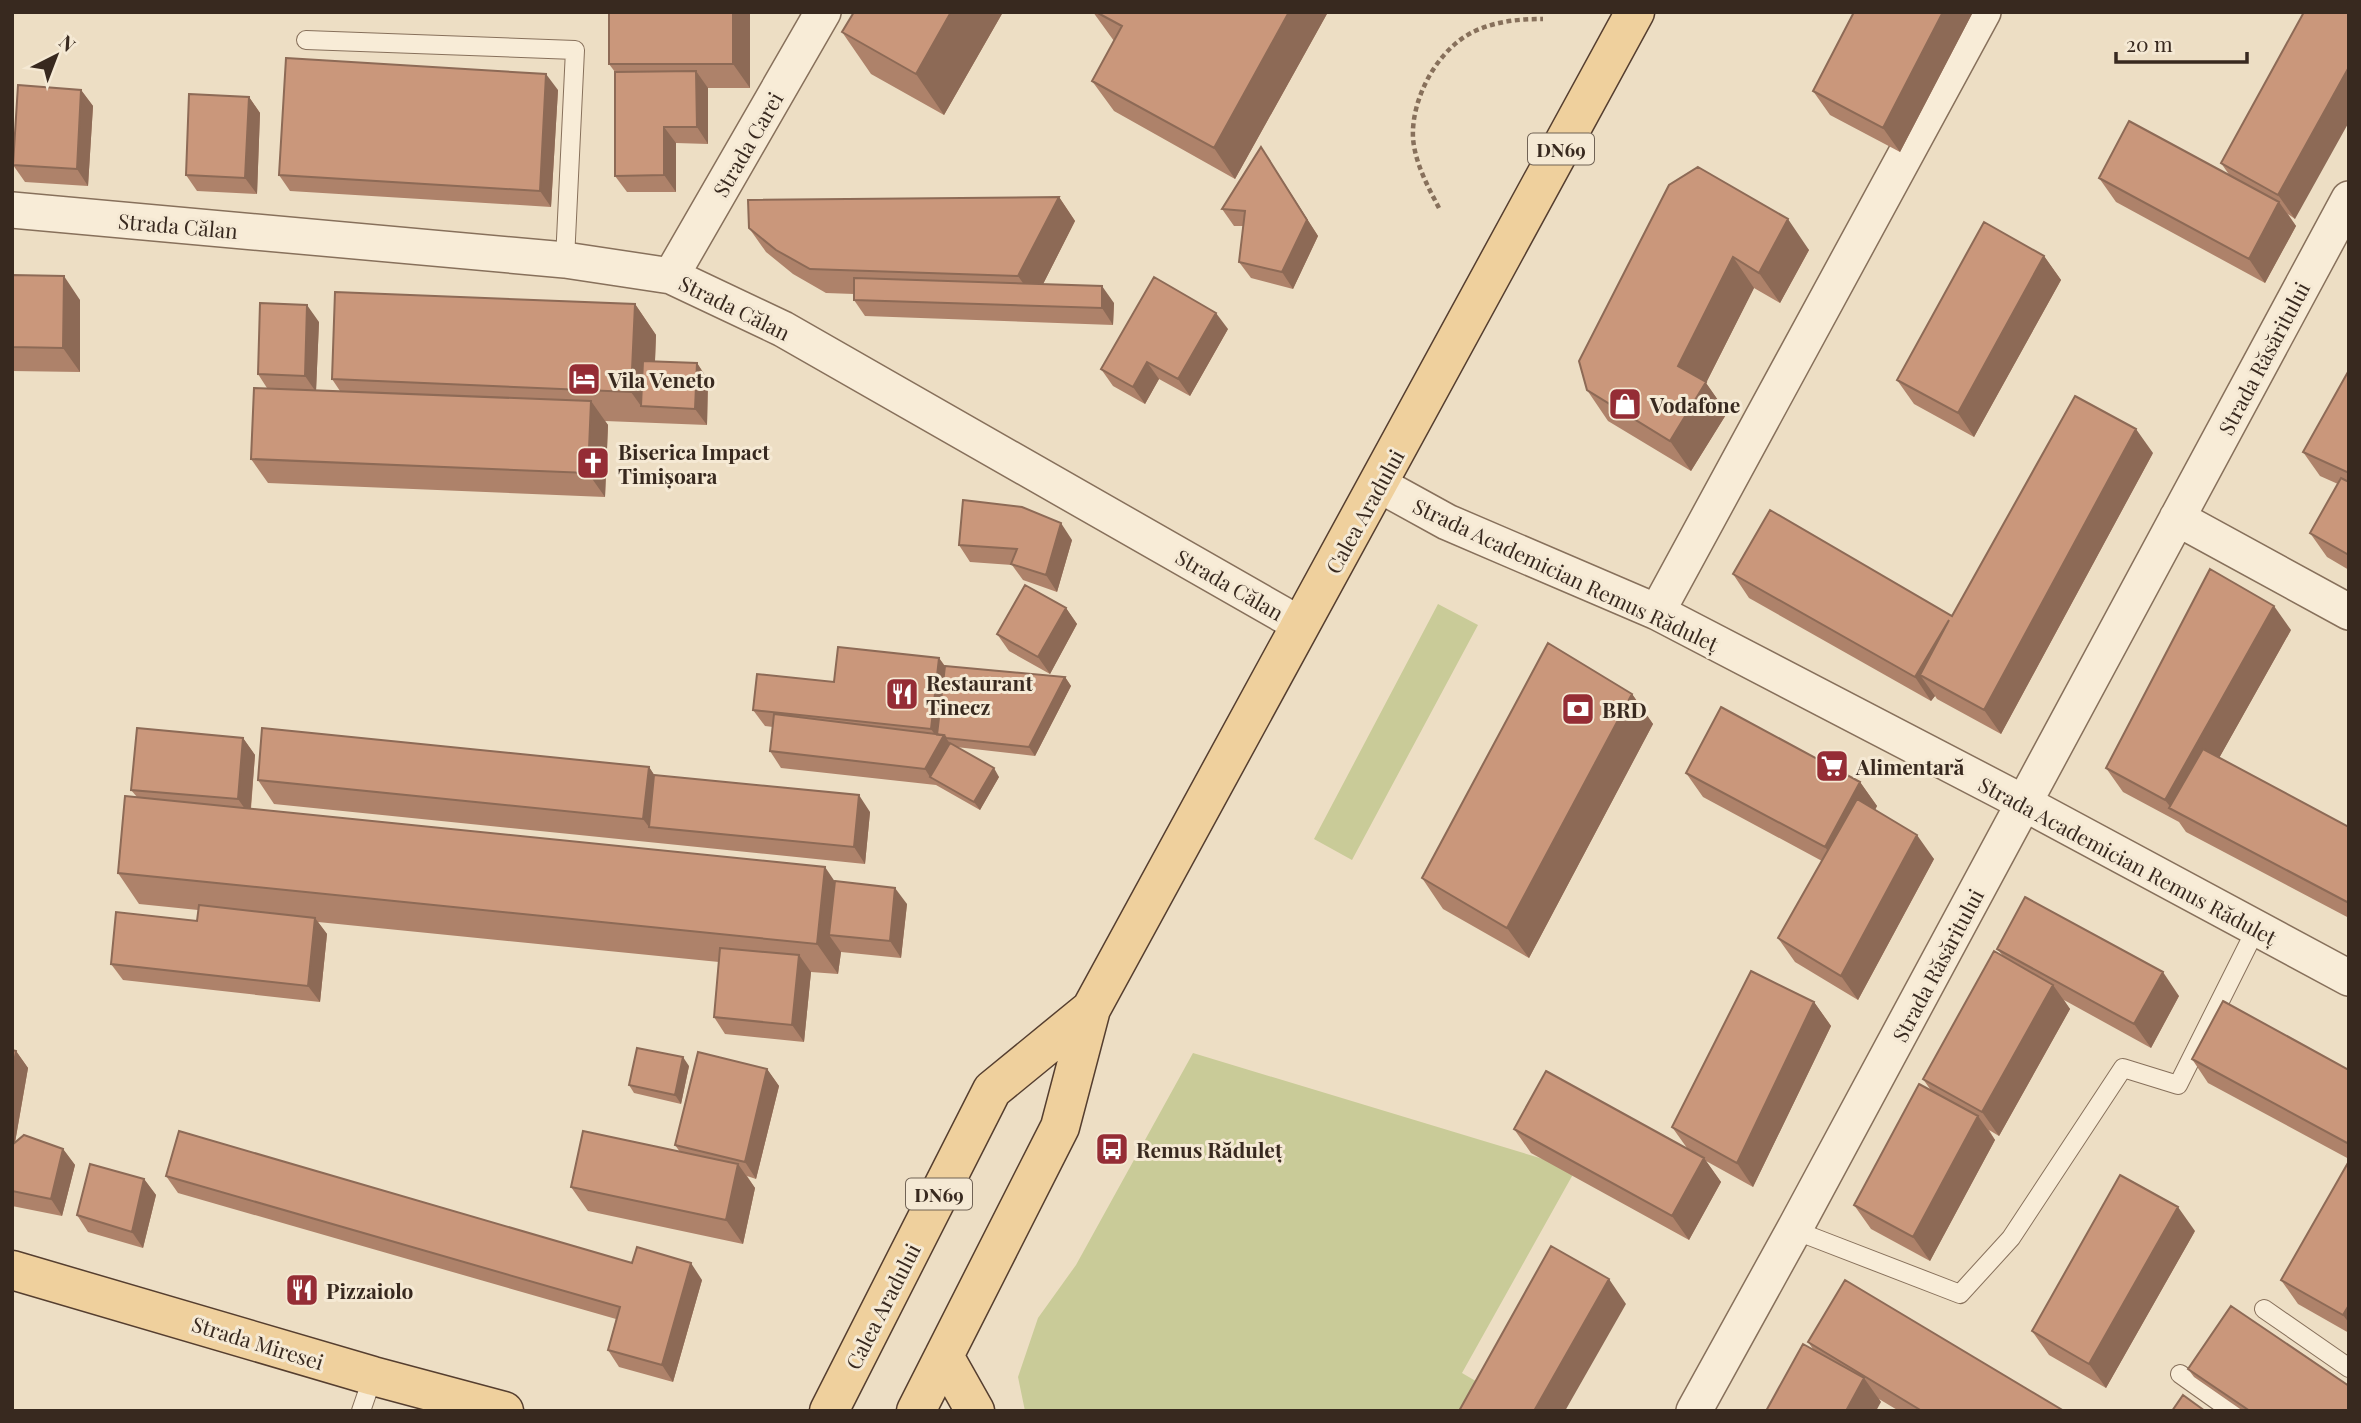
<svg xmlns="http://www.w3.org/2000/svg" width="2361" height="1423" font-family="'Playfair Display',serif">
  <rect width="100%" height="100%" fill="#eddec4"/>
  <path fill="#c9cb98" d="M1438 604 1478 625 1352 860 1314 839Z
    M1193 1053 1576 1169 1462 1373 1527 1411H1025L1018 1377 1038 1318 1076 1265Z"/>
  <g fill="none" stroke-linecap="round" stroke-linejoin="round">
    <defs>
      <path id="lane" d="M306 40 575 50 565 260
        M1794 1230 1960 1294 2011 1238 2123 1068 2178 1085 2256 929
        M2264 1309 2349 1368
        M2180 1374 2232 1411
        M361 1411 373 1376"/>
      <path id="street" d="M12 210 565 260 671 276 783 329 1301 625
        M671 276 823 12
        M1378 484 1447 522 1657 612 2024 803 2349 978
        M2177 518 2349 612
        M1657 612 1983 12
        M1694 1411 1794 1230 2349 199"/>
      <path id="primary" d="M12 1270 373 1376 504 1411
        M944 1356 975 1411
        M829 1411 992 1090 1091 1009
        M916 1411 1060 1127 1091 1009 1635 12"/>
    </defs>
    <use href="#lane" stroke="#87705b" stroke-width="20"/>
    <use href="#street" stroke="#87705b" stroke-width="38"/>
    <use href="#primary" stroke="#553e2f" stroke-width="41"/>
    <path stroke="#87705b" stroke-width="4.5" stroke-dasharray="5 3.5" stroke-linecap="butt" d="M1439 208C1428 187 1415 163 1413 138 1411 98 1438 48 1475 31 1497 21 1519 19 1543 19"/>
    <use href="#lane" stroke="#f8ecd7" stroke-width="18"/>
    <use href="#street" stroke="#f8ecd7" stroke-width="35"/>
    <use href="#primary" stroke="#efd09d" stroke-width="38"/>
  </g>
  <path fill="#ae826a" d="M750 12V88H708V144L676 143V192H627L615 176V72L609 64Z
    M854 12H1003L944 115 871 74 842 32Z
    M1093 12H1328L1235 179 1114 111 1092 81 1114 41Z
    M1854 12H1973L1900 152 1830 115 1813 91Z
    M2304 12 2295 219 2288 214 2296 226 2265 283 2116 202 2099 178 2230 176 2221 163Z
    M81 90 93 106 88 186 25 182 13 165Z
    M558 90 551 207 290 191 279 175Z
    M249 97 260 113 257 194 197 191 186 175Z
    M1261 147 1318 236 1293 289 1251 278 1239 262 1243 226H1234L1222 209Z
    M1698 167 1809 250 1780 303 1754 288 1706 383 1727 413 1691 471 1608 421 1587 390Z
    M1059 197 1075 221 1043 284 1114 303 1113 325 865 316 854 300V294L826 293 793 274 766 252 749 228Z
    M2044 256 2061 280 1974 437 1914 404 1897 380Z
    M12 275 80 300V372L12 371Z
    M635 304 656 335 655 362 697 363 708 380 707 425 605 421 608 425 605 497 268 483 251 459 267 388 258 374 319 322 316 390 340 391 332 379Z
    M1228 329 1190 396 1159 379 1145 404 1113 386 1101 369Z
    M2349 370V570L2327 557 2310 533 2338 484 2320 476 2303 452Z
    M2153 453 2001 734 1937 699 1935 696 1931 701 1749 598 1733 574 1952 616Z
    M1072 540 1057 592 1023 580 1012 565 970 562 959 545Z
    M1066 608 1077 624 1050 674 1009 651 997 634Z
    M2291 630 2219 758 2349 827V918L2186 832 2179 822 2123 792 2106 768Z
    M939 658 945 666 1065 677 1071 686 1035 756 956 747 999 777 980 810 936 785 781 768 770 751 773 727 765 726 753 710 834 682Z
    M1632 694 1653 724 1529 958 1443 909 1422 878Z
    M243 738 255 755 251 809 835 881 907 904 901 958 841 952 838 974 811 972 804 1042 725 1034 714 1017 719 962 318 922 327 934 320 1002 123 980 111 964 197 921 198 910 139 904 118 873 137 797 131 790Z
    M649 767 654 775 870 812 865 864 274 804 258 780Z
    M1686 773 1860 782 1877 806 1875 810 1934 859 1858 1000 1795 962 1778 938 1822 861 1703 797Z
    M1997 949 2179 996 2151 1048 2064 1000 2070 1009 1999 1136 1989 1130 1995 1140 1930 1261 1871 1229 1854 1205 1930 1089 1923 1079 2003 956Z
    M1814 1002 1831 1026 1753 1187 1706 1161 1721 1182 1689 1240 1531 1153 1514 1129 1687 1148 1672 1127Z
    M12 1050 16 1051 28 1068 15 1143 63 1149 75 1165 62 1216 12 1206Z
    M2192 1059 2349 1070V1159L2208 1083Z
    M689 1066 681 1104 634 1093 629 1085Z
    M767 1069 779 1086 756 1179 747 1176 755 1188 743 1244 588 1211 571 1187 680 1152 675 1145Z
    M2349 1161V1333L2298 1304 2281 1280Z
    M166 1176 632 1263 702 1280 673 1382 619 1367 608 1350 616 1319 178 1193Z
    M144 1179 156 1195 143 1248 88 1232 77 1215Z
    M2195 1231 2106 1388 2049 1355 2032 1331Z
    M1808 1342 2064 1411H1899L1879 1399 1881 1402 1813 1349Z
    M2188 1369 2349 1411H2243L2194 1377Z"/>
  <path fill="#8d6a56" d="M733 12H750V88L733 64Z
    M951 12H1003L944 115 916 74Z
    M1289 12H1328L1235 179 1214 148Z
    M1943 12H1973L1900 152 1883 128Z
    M2349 67V122L2295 219 2278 195Z
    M696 71 708 88V144L697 127Z
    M546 74 558 90 551 207 540 191Z
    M81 90 93 106 88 186 77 169Z
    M249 97 260 113 257 194 245 178Z
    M664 127 676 143V192L664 175Z
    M1261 147 1318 236 1293 289 1282 272Z
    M1059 197 1075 221 1035 300 1018 276Z
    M2279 202 2296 226 2265 283 2249 259Z
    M1788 219 1809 250 1780 303 1759 273Z
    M2044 256 2061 280 1974 437 1958 413Z
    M1733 257 1754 288 1706 383 1727 413 1691 471 1670 441 1678 366Z
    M64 276 80 300V372L63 348Z
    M1102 286 1114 303 1113 325 1102 308Z
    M635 304 656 335 653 407 641 406 631 392Z
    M307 305 319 322 316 392 305 376Z
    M1216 313 1228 329 1190 396 1178 379Z
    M1147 362 1159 379 1145 404 1133 387Z
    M697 363 708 380 707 425 695 409Z
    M591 401 608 425 605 497 588 473Z
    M2136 429 2153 453 2001 734 1984 710Z
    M1061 523 1072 540 1057 592 1046 575Z
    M2274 606 2291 630 2186 817 2172 809 2165 800Z
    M1066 608 1077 624 1050 674 1038 657Z
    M1949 620 1920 675 1935 696 1931 701 1915 677Z
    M939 658 950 674 944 735 956 752 930 777 925 769 940 742 931 729Z
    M1065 677 1071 686 1035 756 1029 747Z
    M1632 694 1653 724 1529 958 1507 928Z
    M243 738 255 755 250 816 238 799Z
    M649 767 665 791 649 827 643 819Z
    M994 768 999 777 980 810 974 802Z
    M1860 782 1877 806 1842 871 1825 847Z
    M859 795 870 812 865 864 854 847Z
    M1917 835 1934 859 1858 1000 1841 976Z
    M825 867 846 898 829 935 841 952 838 974 817 944Z
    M895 888 907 904 901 958 890 941Z
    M315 918 327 934 320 1002 308 986Z
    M799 955 811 972 804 1042 792 1025Z
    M2163 972 2179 996 2151 1048 2134 1024Z
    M2053 985 2070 1009 1999 1136 1982 1112Z
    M1814 1002 1831 1026 1753 1187 1737 1163Z
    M16 1051 28 1068 12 1159V1075Z
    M683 1057 689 1066 681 1104 675 1095Z
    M767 1069 779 1086 756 1179 745 1162Z
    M1978 1116 1995 1140 1930 1261 1913 1237Z
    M63 1149 75 1165 62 1216 51 1199Z
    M1704 1158 1721 1182 1689 1240 1672 1216Z
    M738 1164 755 1188 743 1244 726 1220Z
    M144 1179 156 1195 143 1248 132 1232Z
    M2178 1207 2195 1231 2106 1388 2089 1364Z
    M691 1263 702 1280 673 1382 662 1365Z
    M1609 1279 1626 1304 1565 1411H1534Z
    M2349 1305V1323L2343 1315Z
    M1864 1378 1881 1402 1876 1411H1846Z"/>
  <path fill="#ca977b" stroke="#8d6a56" stroke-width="2" d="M609 12H733V64H609Z
    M854 12H951L916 74 842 32Z
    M1096 12H1289L1214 148 1092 81 1122 26Z
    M1854 12H1943L1883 128 1813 91Z
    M2304 12H2349V67L2278 195 2221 163Z
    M286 58 546 74 540 191 279 175Z
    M696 71 697 127H664V175L615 176V72Z
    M18 85 81 90 77 169 13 165Z
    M189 94 249 97 245 178 186 175Z
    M2129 121 2279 202 2249 259 2099 178Z
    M1261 147 1307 220 1282 272 1239 262 1245 211 1222 209Z
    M1698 167 1788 219 1759 273 1733 257 1678 366 1706 382 1670 441 1587 390 1579 361 1669 185Z
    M1059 197 1018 276 810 269 776 250 749 228 748 200Z
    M1984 222 2044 256 1958 413 1897 380Z
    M12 275 64 276 63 348 12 347Z
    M1154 277 1216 313 1178 379 1147 362 1133 387 1101 369Z
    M854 278 1102 286V308L854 300Z
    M335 292 635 304 631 392 332 379Z
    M260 303 307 305 305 376 258 374Z
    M643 361 697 363 695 409 641 406Z
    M2349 370V473L2303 452Z
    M254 388 591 401 588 473 251 459Z
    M2075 396 2136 429 1984 710 1920 675 1949 620 1915 677 1733 574 1770 510 1952 616Z
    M2341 478 2349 482V555L2310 533Z
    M963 500 1022 507 1061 523 1046 575 1011 564 1017 549 959 545Z
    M2210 569 2274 606 2165 800 2106 768Z
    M1025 585 1066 608 1038 657 997 634Z
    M1548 643 1632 694 1507 928 1422 878Z
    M838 647 939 658 931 729 753 710 757 674 834 682Z
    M945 666 1065 677 1029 747 946 738 944 735H937Z
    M1721 707 1860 782 1825 847 1686 773Z
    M774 714 944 735 925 769 770 751Z
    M137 728 243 738 238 799 131 790Z
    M262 728 649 767 643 819 258 780Z
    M950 743 994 768 974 802 930 777Z
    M2203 749 2349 827V903L2169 808Z
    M654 775 859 795 854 847 649 827Z
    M125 796 825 867 817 944 118 873Z
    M1857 799 1917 835 1841 976 1778 938Z
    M835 881 895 888 890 941 829 935Z
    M2025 897 2163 972 2134 1024 1997 949Z
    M199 905 315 918 308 986 111 964 116 912 197 921Z
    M720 948 799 955 792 1025 714 1017Z
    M1994 951 2053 985 1982 1112 1923 1079Z
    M1751 971 1814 1002 1737 1163 1672 1127Z
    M2223 1001 2349 1070V1144L2192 1059Z
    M637 1048 683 1057 675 1095 629 1085Z
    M12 1050 16 1051 12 1075Z
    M698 1052 767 1069 745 1162 675 1145Z
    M1546 1071 1704 1158 1672 1216 1514 1129Z
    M1919 1084 1978 1116 1913 1237 1854 1205Z
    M179 1131 632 1263 637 1247 691 1263 662 1365 608 1350 620 1307 166 1176Z
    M583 1131 738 1164 726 1220 571 1187Z
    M24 1135 63 1149 51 1199 12 1191V1145Z
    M2349 1161V1305L2343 1315 2281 1280Z
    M90 1164 144 1179 132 1232 77 1215Z
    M2120 1175 2178 1207 2089 1364 2032 1331Z
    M1551 1246 1609 1279 1534 1411H1459Z
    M1845 1280 2064 1411H1922L1808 1342Z
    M2231 1306 2349 1386V1411H2250L2188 1369Z
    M1803 1344 1864 1378 1846 1411H1766Z
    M2183 1395 2205 1411H2172Z"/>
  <defs>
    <symbol id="hotel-square" viewBox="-11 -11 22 22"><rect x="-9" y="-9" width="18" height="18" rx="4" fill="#952d35" stroke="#f5e9d4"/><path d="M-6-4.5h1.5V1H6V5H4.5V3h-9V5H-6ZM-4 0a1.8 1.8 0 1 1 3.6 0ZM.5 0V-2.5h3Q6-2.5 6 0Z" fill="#fff"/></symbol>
    <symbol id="shop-square" viewBox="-11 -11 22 22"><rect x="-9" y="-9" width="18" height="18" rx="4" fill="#952d35" stroke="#f5e9d4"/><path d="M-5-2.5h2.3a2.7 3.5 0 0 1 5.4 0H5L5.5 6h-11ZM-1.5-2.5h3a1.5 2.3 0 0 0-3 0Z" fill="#fff"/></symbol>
    <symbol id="church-square" viewBox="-11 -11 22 22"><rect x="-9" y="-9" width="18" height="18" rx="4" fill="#952d35" stroke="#f5e9d4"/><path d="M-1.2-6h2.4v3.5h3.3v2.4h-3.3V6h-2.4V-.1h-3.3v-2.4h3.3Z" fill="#fff"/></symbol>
    <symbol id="restaurant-square" viewBox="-11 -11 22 22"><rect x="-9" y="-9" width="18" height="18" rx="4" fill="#952d35" stroke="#f5e9d4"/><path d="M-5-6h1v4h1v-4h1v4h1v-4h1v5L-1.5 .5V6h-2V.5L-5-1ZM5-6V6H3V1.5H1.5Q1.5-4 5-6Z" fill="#fff"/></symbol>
    <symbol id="bank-square" viewBox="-11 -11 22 22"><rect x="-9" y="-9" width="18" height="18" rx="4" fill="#952d35" stroke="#f5e9d4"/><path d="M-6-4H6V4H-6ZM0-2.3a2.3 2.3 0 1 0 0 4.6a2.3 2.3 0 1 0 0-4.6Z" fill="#fff"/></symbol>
    <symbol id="supermarket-square" viewBox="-11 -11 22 22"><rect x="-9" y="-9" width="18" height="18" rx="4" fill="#952d35" stroke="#f5e9d4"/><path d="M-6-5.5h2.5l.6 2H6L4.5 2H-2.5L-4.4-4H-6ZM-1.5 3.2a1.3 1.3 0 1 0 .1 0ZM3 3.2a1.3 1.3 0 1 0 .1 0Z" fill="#fff"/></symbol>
    <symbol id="bus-square" viewBox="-11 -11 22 22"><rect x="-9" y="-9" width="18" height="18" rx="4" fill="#952d35" stroke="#f5e9d4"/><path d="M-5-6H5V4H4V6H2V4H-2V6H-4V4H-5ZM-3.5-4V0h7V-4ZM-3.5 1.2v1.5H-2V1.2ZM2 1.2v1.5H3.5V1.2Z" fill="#fff"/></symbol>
  </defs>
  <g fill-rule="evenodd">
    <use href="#hotel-square" x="565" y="360" width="38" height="38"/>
    <use href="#shop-square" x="1606" y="385" width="38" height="38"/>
    <use href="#church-square" x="574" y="444" width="38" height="38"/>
    <use href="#restaurant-square" x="883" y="675" width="38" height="38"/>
    <use href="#bank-square" x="1559" y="690" width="38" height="38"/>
    <use href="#supermarket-square" x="1813" y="747" width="38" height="38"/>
    <use href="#bus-square" x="1093" y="1130" width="38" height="38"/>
    <use href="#restaurant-square" x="283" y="1271" width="38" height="38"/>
  </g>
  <g text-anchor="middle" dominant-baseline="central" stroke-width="6" stroke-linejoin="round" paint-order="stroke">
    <g fill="#f5e9d4" stroke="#716355" stroke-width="2">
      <rect x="1528" y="133.5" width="66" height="31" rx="5"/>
      <rect x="906" y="1178.5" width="66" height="31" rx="5"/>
    </g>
    <g font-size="19" font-weight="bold" fill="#38291f">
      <text x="1561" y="149">DN69</text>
      <text x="939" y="1194">DN69</text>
    </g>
    <g font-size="21" fill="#38291f" stroke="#f5e9d4">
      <text transform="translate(747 144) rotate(-60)">Strada Carei</text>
      <text transform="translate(178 225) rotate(5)">Strada Călan</text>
      <text transform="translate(735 307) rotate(26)">Strada Călan</text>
      <text transform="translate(2263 358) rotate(-62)">Strada Răsăritului</text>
      <text transform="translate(1364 511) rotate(-61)">Calea Aradului</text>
      <text transform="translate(1566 574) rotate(25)">Strada Academician Remus Răduleț</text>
      <text transform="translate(1230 584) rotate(30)">Strada Călan</text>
      <text transform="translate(2128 860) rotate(28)">Strada Academician Remus Răduleț</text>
      <text transform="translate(1937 965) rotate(-62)">Strada Răsăritului</text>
      <text transform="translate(882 1306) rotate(-63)">Calea Aradului</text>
      <text transform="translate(258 1342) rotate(17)">Strada Miresei</text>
    </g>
    <g font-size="21" font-weight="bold" fill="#38291f" stroke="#f5e9d4" text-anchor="start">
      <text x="608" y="379">Vila Veneto</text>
      <text x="1650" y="404">Vodafone</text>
      <text x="618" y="451">Biserica Impact<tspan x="618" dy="24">Timișoara</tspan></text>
      <text x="926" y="682">Restaurant<tspan x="926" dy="24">Tinecz</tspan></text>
      <text x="1602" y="709">BRD</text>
      <text x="1856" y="766">Alimentară</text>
      <text x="1136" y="1149">Remus Răduleț</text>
      <text x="326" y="1290">Pizzaiolo</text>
    </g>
  </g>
  <rect width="2361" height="1423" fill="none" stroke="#38291f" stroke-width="28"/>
  <g transform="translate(56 56) rotate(42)" stroke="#f5e9d4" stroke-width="5" paint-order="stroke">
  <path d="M0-5L12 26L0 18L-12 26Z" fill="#38291f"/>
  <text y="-10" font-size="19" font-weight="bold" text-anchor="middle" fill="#38291f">N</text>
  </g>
  <path d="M2116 52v10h131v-10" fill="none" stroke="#38291f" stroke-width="3.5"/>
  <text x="2126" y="52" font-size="21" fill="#38291f" stroke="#f5e9d4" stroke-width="5" paint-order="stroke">20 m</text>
</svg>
